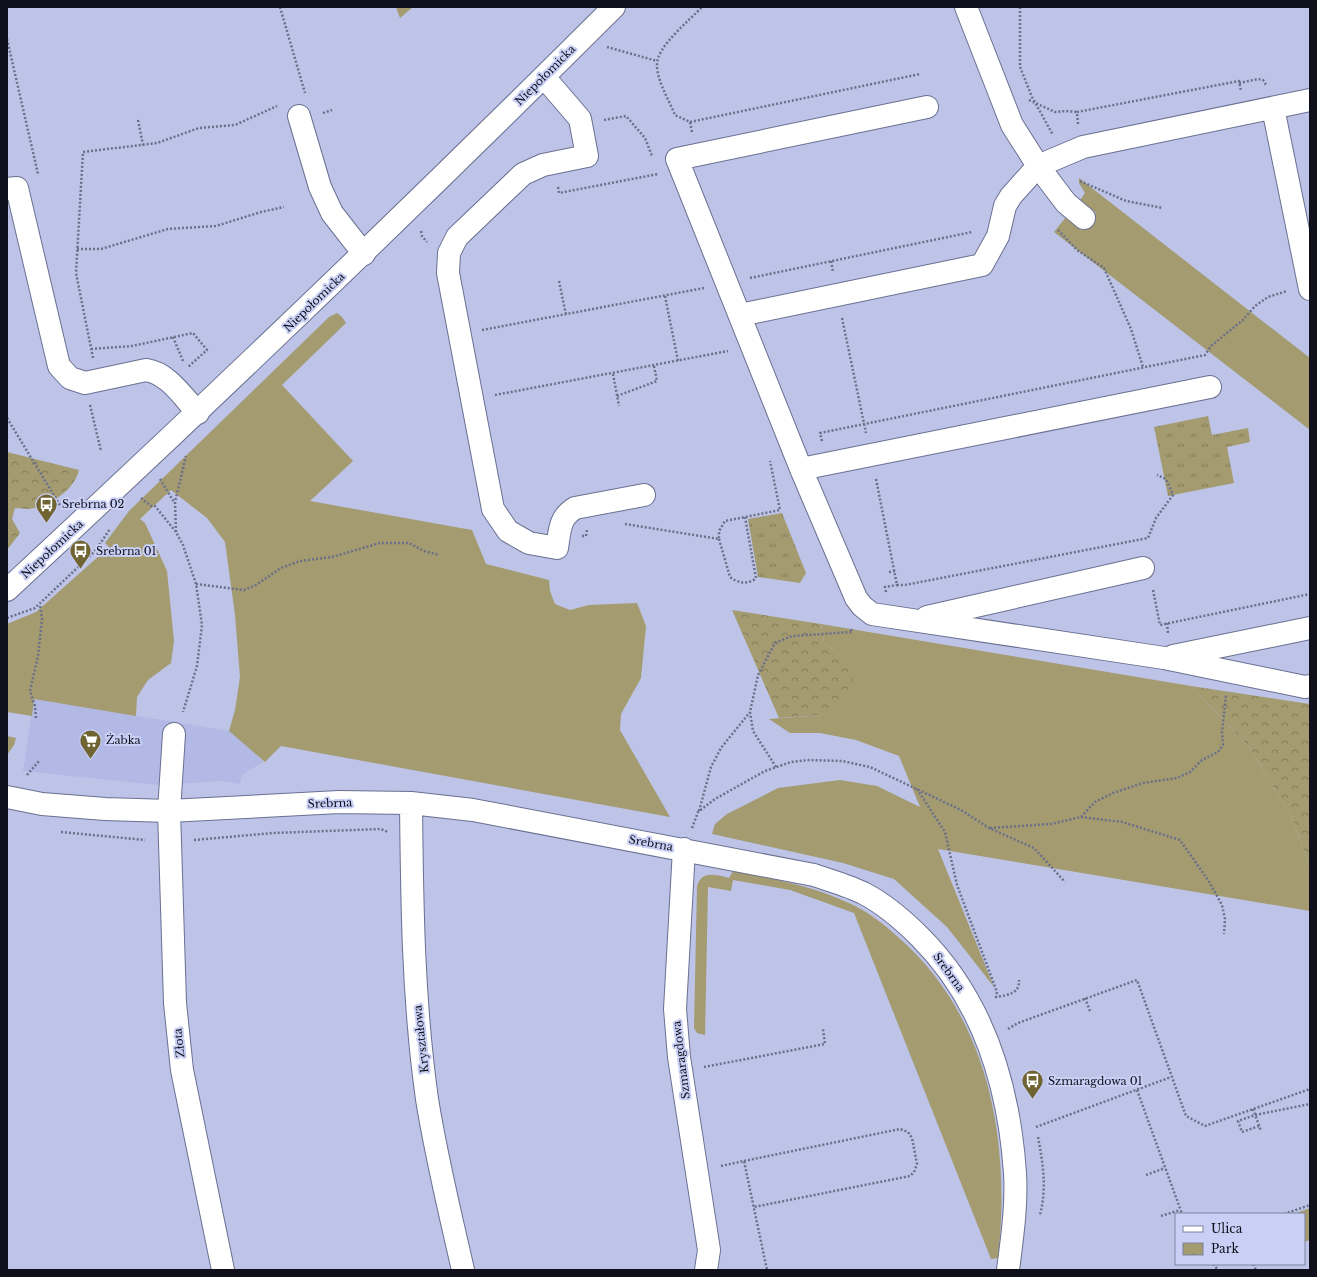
<svg xmlns="http://www.w3.org/2000/svg" width="1317" height="1277" font-family="'Libre Baskerville',serif">
  <defs>
    <pattern id="forest-crowns" width="20" height="18" patternUnits="userSpaceOnUse"><rect width="20" height="18" fill="#a49b70"/><path d="M2 6a3 3 0 1 1 6 0M12 15a3 3 0 1 1 6 0" fill="none" stroke="#847d5b"/></pattern>
    <pattern id="park-tufts" width="24" height="20" patternUnits="userSpaceOnUse"><rect width="24" height="20" fill="#a49b70"/><path d="M3 7l-1-3M5 7V3M7 7l1-3M15 17l-1-3M17 17v-4M19 17l1-3" fill="none" stroke="#847d5b"/></pattern>
  </defs>
  <rect width="100%" height="100%" fill="#bdc4e8"/>
  <path fill="#b1b9e4" d="M34 699 229 731 258 754 263 762 242 775 240 784 222 781 159 785 23 771Z"/>
  <path fill="#a49b70" d="M396 7H413L400 18Z
    M1079 178 1310 358V430L1054 232 1066 217 1082 230 1096 213 1080 200 1085 193 1079 183Z
    M337 313 342 317 346 323 282 385 353 461 310 501 472 530 486 564 549 580 550 591 555 604 570 610 589 605 637 603 646 626 641 678 621 714 620 730 670 817 281 746 265 762 229 731 235 710 240 677 235 615 225 542 207 518 171 490 140 519 145 523 167 571 174 641 171 663 148 680 137 697 136 716 34 699 32 716 7 712V624L36 612 109 547 105 543 129 511 329 317Z
    M821 624 1191 686 1249 747 1292 818 1310 868V911L938 849 994 987 947 927 894 879 843 863 712 834 715 824 727 814 778 788 840 780 877 786 920 807 899 756 856 740 820 733H790L769 719 823 715 842 657 824 643Z
    M7 736 16 738 14 745 7 755Z
    M733 871C773 878 812 886 849 903 867 911 884 924 898 937 990 1017 1011 1143 998 1258L991 1259 854 913 790 890 733 880 731 891 708 887 705 1035 697 1033 694 1028 697 886C702 870 716 875 729 878Z"/>
  <path fill="url(#forest-crowns)" d="M7 452 79 470C74 490 53 503 34 508 28 510 21 508 15 508L12 519 20 533 7 550Z
    M732 610 821 624 824 643 842 657 854 681 851 698 823 715 779 718Z
    M1191 686 1310 704V868L1292 818 1249 747Z"/>
  <path fill="url(#park-tufts)" d="M1208 416 1212 435 1248 428 1250 442 1227 447 1234 483 1168 496 1154 427Z
    M782 513 806 573 800 583 758 577 748 519Z
    M1310 1208V1240L1304 1242V1214H1294Z"/>
  <g fill="none" stroke-linecap="round" stroke-linejoin="round">
    <defs>
      <path id="minor" d="M966 7 1012 125 1038 166 1066 203 1084 218
        M544 77 580 119 587 156 543 165 523 174 457 237 449 253 448 273 493 509 508 531 529 543 557 548C560 530 559 518 575 508L644 495
        M927 107 677 159 801 469 856 598 862 606 872 614 1164 658 1305 687 1310 686
        M1273 108 1310 289
        M299 116 320 187 332 213 364 254
        M7 189 17 188 59 366 70 378 85 383 146 370C168 373 183 397 198 413
        M740 315 982 265 998 236 1005 206 1011 196 1038 166 1083 147 1310 100
        M801 469 1210 387
        M927 617 1143 568
        M1173 656 1310 628
        M174 734 169 811 175 1003 182 1070 223 1270
        M7 797 42 804 105 809 169 811 339 802 411 803 473 810 814 875C831 881 850 886 865 894 886 905 904 921 920 937 983 1000 1009 1086 1015 1173 1017 1206 1012 1238 1008 1270
        M411 803C412 903 413 1000 427 1099 436 1156 450 1213 463 1270
        M684 849 675 1009 679 1057 709 1250 706 1270"/>
      <path id="major" d="M7 590C213 399 415 205 614 7"/>
    </defs>
    <use href="#minor" stroke="#6a7091" stroke-width="24"/>
    <use href="#major" stroke="#6a7091" stroke-width="24"/>
    <path stroke="#6b7089" stroke-width="2.5" stroke-dasharray="2 2" stroke-linecap="butt" d="M280 7 305 93
      M1020 7V67L1032 97 1053 135
      M7 39 38 174
      M607 47 657 61
      M1239 83 1258 79 1263 80 1266 85
      M1029 100 1055 112 1066 111 1077 112
      M323 113 332 110
      M138 120 143 145
      M604 120 626 116 645 138 652 156
      M690 122 920 74
      M1078 124 1077 112 1239 81 1241 91
      M692 132 690 122 675 115C669 100 657 81 657 65 656 47 690 20 702 7
      M1080 181 1126 201 1163 208
      M558 187 559 193 658 174
      M1058 230 1077 250 1104 268 1131 329 1143 367
      M421 231 422 236 427 242
      M77 249H101L168 229 216 226 261 212 284 207
      M831 261 833 272
      M750 278 972 232
      M559 281 566 315
      M665 296 678 361
      M842 318 866 433
      M482 330 704 288
      M173 337 183 361
      M91 349 132 346 193 333 207 350 188 367
      M93 358 76 273 83 152 157 143 199 128 235 125 277 106
      M613 374 619 406
      M495 395 728 351
      M617 396 657 381 654 366
      M90 405 101 451
      M7 418 61 507
      M822 441 820 433 1205 355 1211 346 1243 320 1255 306 1268 297 1287 291
      M160 479 174 502
      M876 479 897 585H905L1148 538 1156 518 1173 495 1166 479 1157 475
      M141 498 151 506H155L176 532 183 545 196 584 202 625 197 666 183 712
      M625 524 719 539V531L725 521 780 510 770 461
      M176 532 175 502 186 456
      M582 536H586L587 530
      M719 539 730 577C737 583 749 585 756 578L745 517
      M889 572 895 571
      M196 584 244 590 256 585 281 568 300 561 332 557 380 543H409L424 551 439 555
      M1153 590 1160 625 1310 594
      M886 592 885 587 897 585
      M7 618 35 608 95 551 110 529
      M1167 623 1168 633
      M36 718 35 706 30 691 38 656 42 619 40 605
      M776 767 753 731 750 712 758 675 775 643 792 636 852 632 851 629
      M27 775 39 761
      M917 789 945 832 957 885 997 992 996 997C1007 995 1020 994 1019 980
      M699 811 711 767 721 748 750 712
      M1081 817 1122 822 1180 840 1208 880 1222 905 1225 919 1224 934
      M692 828 698 812 715 799 765 771 791 762 809 760 842 761 870 767 961 810 989 828 1034 848 1065 882
      M990 828 1051 824 1081 817 1095 802 1113 793 1143 783 1177 778 1190 772 1202 760 1218 752 1223 745 1222 732 1226 695
      M61 832 145 840
      M194 840 273 833 381 829 388 832
      M1085 998 1090 1011
      M1008 1029 1018 1023 1137 980 1186 1116 1205 1126 1310 1089
      M704 1067 825 1044 823 1029
      M1137 1090 1182 1214
      M1253 1109 1261 1131
      M1259 1126 1242 1132 1238 1121 1255 1115 1310 1104
      M1036 1127 1171 1077
      M1038 1137C1043 1164 1047 1188 1040 1215
      M744 1161 900 1129 908 1132 912 1138 917 1164 914 1172 910 1176 754 1207
      M721 1166 744 1161 767 1270
      M1146 1175 1165 1168
      M1284 1214 1310 1205
      M1161 1216 1180 1210
      M1213 1264 1218 1270
      M1253 1264 1256 1270"/>
    <use href="#minor" stroke="#fff" stroke-width="22"/>
    <use href="#major" stroke="#fff" stroke-width="22"/>
  </g>
  <defs>
    <symbol id="bus-pin" viewBox="-11 -11 22 30"><path d="M0 17L-7.5 6A9.5 9.5 0 1 1 7.5 6Z" fill="#706532" stroke="#cad0f5"/><path d="M-5-6H5V4H4V6H2V4H-2V6H-4V4H-5ZM-3.5-4V0h7V-4ZM-3.5 1.2v1.5H-2V1.2ZM2 1.2v1.5H3.5V1.2Z" fill="#fff"/></symbol>
    <symbol id="supermarket-pin" viewBox="-11 -11 22 30"><path d="M0 17L-7.5 6A9.5 9.5 0 1 1 7.5 6Z" fill="#706532" stroke="#cad0f5"/><path d="M-6-5.5h2.5l.6 2H6L4.5 2H-2.5L-4.4-4H-6ZM-1.5 3.2a1.3 1.3 0 1 0 .1 0ZM3 3.2a1.3 1.3 0 1 0 .1 0Z" fill="#fff"/></symbol>
  </defs>
  <g fill-rule="evenodd">
    <use href="#bus-pin" x="34" y="492" width="25" height="34"/>
    <use href="#bus-pin" x="68" y="538" width="25" height="34"/>
    <use href="#supermarket-pin" x="78" y="728" width="25" height="34"/>
    <use href="#bus-pin" x="1020" y="1068" width="25" height="34"/>
  </g>
  <g text-anchor="middle" dominant-baseline="central" stroke-width="4" stroke-linejoin="round" paint-order="stroke">
    <g font-size="11" fill="#0e101c" stroke="#cad0f5">
      <text transform="translate(545 75) rotate(-45)">Niepołomicka</text>
      <text transform="translate(314 302) rotate(-44)">Niepołomicka</text>
      <text transform="translate(52 549) rotate(-43)">Niepołomicka</text>
      <text transform="translate(330 803) rotate(-2)">Srebrna</text>
      <text transform="translate(651 843) rotate(10)">Srebrna</text>
      <text transform="translate(949 972) rotate(54)">Srebrna</text>
      <text transform="translate(421 1039) rotate(-96)">Kryształowa</text>
      <text transform="translate(179 1043) rotate(-96)">Złota</text>
      <text transform="translate(681 1060) rotate(-97)">Szmaragdowa</text>
    </g>
    <g font-size="11" fill="#0e101c" stroke="#cad0f5" text-anchor="start">
      <text x="62" y="504">Srebrna 02</text>
      <text x="96" y="551">Srebrna 01</text>
      <text x="106" y="740">Żabka</text>
      <text x="1048" y="1081">Szmaragdowa 01</text>
    </g>
  </g>
  <rect width="1317" height="1277" fill="none" stroke="#0e101c" stroke-width="16"/>
  <rect x="1175" y="1213" width="130" height="52" fill="#cad0f5" stroke="#7f839e"/>
  <rect x="1183" y="1226" width="20" height="6" fill="#ffffff" stroke="#7f839e"/>
  <text x="1211" y="1233" font-size="12" fill="#0e101c">Ulica</text>
  <rect x="1183" y="1243" width="20" height="12" fill="url(#park-tufts)" stroke="#7f839e"/>
  <text x="1211" y="1253" font-size="12" fill="#0e101c">Park</text>
</svg>
